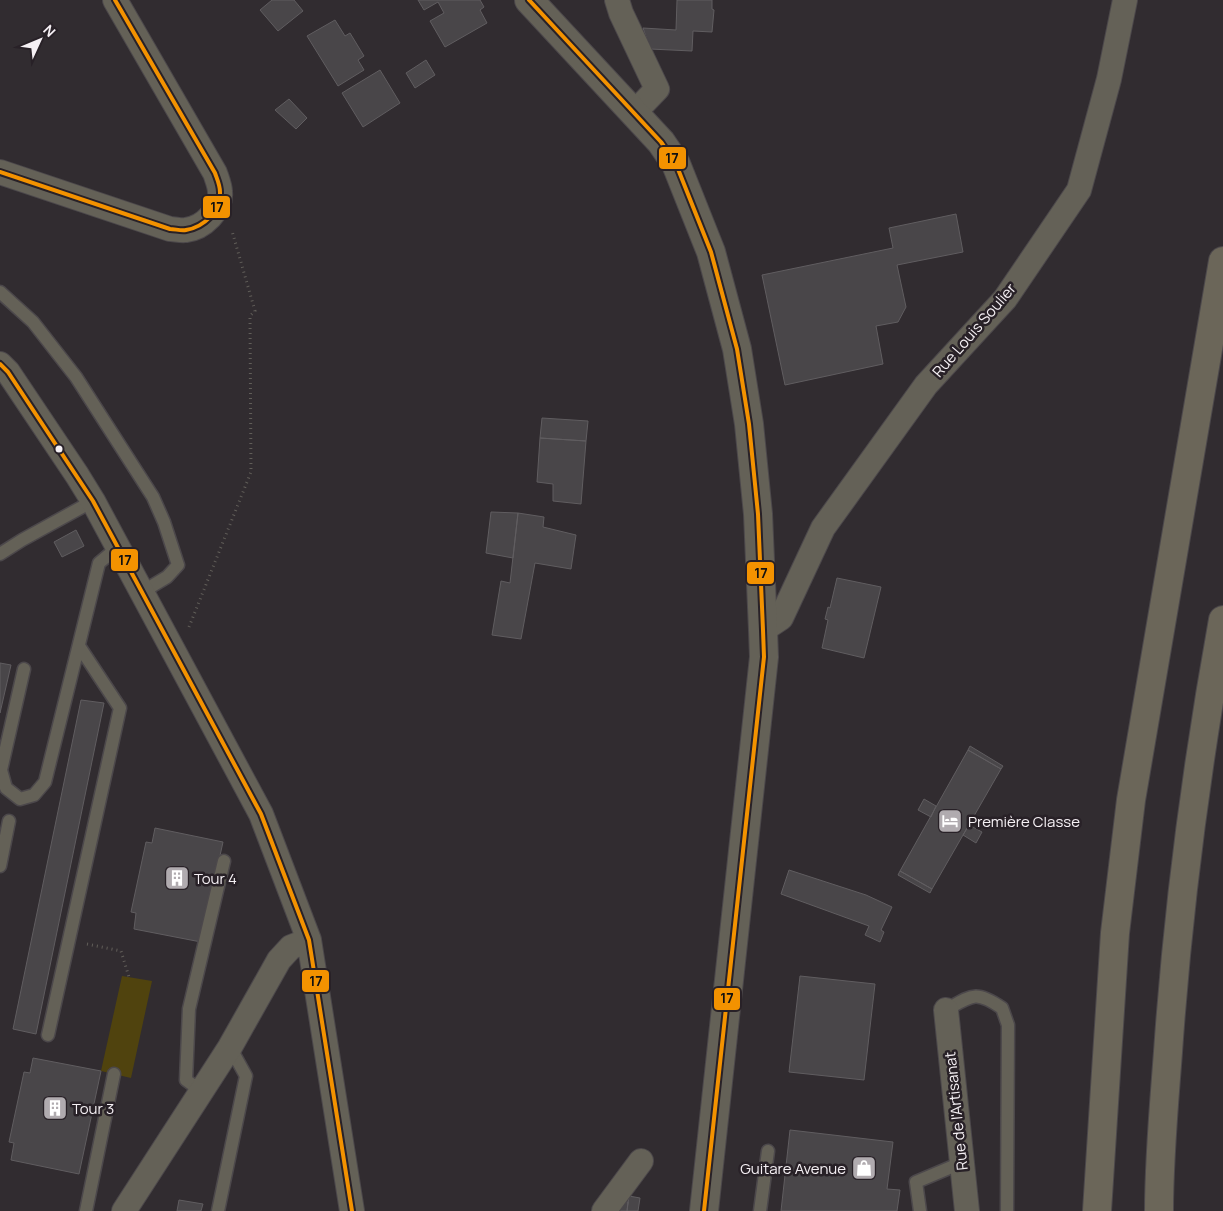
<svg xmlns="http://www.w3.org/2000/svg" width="1223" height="1211" font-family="Manrope,sans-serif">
  <rect width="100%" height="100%" fill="#312c30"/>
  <path fill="#50430e" d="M122 976 152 981 131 1078 101 1071Z"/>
  <path fill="#494649" stroke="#605d60" d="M272 0H294L303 11 278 31 260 10Z
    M418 0H480L484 7 480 10 487 23 445 47 430 21 444 13 438 2 424 10Z
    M677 0H712V9L714 10 712 32 693 31 692 51 650 49 643 28 676 30Z
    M335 20 345 36 350 33 364 56 358 60 364 70 338 86 307 36Z
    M426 60 435 75 415 88 406 73Z
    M380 70 400 103 363 127 342 93Z
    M289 99 307 118 296 129 275 110Z
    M956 214 963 252 897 265 906 307 898 322 876 326 883 364 785 385 762 275 893 248 889 228Z
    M542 418 588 421 586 441 540 438Z
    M540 438 586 441 581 504 553 501V484L537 482Z
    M491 512 518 513 513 558 486 553Z
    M518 513 544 517 543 527 576 535 571 569 535 563 521 639 492 635 501 581 510 583Z
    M76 530 84 546 62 557 54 542Z
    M837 578 881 587 864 658 822 648 828 620 825 619 828 607 830 608Z
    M0 663 11 665 0 713Z
    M81 700 104 703 36 1034 13 1029Z
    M970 746 1003 766 1001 769 968 750Z
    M968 750 1001 769 932 889 900 871Z
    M924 799 936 806 931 817 918 810Z
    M969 825 982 832 976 843 963 835Z
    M155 828 223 842 201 942 134 929 136 913 131 912 146 842 152 843Z
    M789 870 866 895 892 907 881 930 884 932 880 942 865 935 869 926 781 894Z
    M900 871 932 889 930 893 898 875Z
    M800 976 875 984 864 1080 789 1072Z
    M33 1058 101 1071 79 1174 11 1160 14 1143 9 1142 24 1072 30 1073Z
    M790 1130 893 1142 887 1189 900 1190 897 1211H781Z
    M629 1196 640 1198 638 1211H627Z
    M179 1200 203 1204 201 1211H177Z
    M620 1200 628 1202 627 1211H612Z"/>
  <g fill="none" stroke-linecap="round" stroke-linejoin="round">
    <defs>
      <path id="service" d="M0 292 33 322 76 377 153 497 164 522 178 565 167 577 142 592
        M0 554 22 540 93 501
        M24 669 1 770 6 788 20 799 34 795 45 782 99 563 118 547
        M0 866 9 821
        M946 1010C972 995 976 990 1002 1008L1008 1025 1007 1211
        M48 1035 120 708 79 646
        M201 1091 186 1080 189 1009 224 861
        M86 1211 114 1074
        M218 1211 246 1076 230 1047
        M760 1211 768 1151
        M920 1211 916 1182 961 1163"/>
      <path id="minor" d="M617 0 621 13 657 89 634 113
        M0 172 170 229C175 229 181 231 186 230 203 228 222 210 220 192 220 186 217 179 215 173L115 0
        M0 364 8 372 77 475 93 501 261 814 309 940 352 1211
        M763 630 781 618 823 528 926 385 1005 299 1079 190 1109 79 1125 0
        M946 1010 967 1211
        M124 1211 230 1047 279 960 291 947 309 940
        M604 1211 641 1161"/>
      <path id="tertiary" d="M529 0 661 142 676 164 711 252 737 349 749 424 758 514 763 630 764 657 704 1211"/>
      <path id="motorway" d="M1097 1211 1115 933 1131 800 1223 261
        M1159 1211C1159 1158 1164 1105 1168 1052 1178 907 1197 763 1223 620"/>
    </defs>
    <use href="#service" stroke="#4c484b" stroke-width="15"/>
    <use href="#minor" stroke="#4c484b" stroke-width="26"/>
    <use href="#tertiary" stroke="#4c484b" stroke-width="30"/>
    <use href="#motorway" stroke="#4c484b" stroke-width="30"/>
    <path stroke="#615e59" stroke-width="3" stroke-dasharray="1 4" stroke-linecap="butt" d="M189 627 251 472 250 316 255 311 232 231
      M87 944 121 951 129 977"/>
    <use href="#service" stroke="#646157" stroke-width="12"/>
    <use href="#minor" stroke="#646157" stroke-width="24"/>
    <use href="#tertiary" stroke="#646157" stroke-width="28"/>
    <use href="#motorway" stroke="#6b6659" stroke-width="28"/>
    <defs>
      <path id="bus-1" d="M529 0 661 142 676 164 711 252 737 349 749 424 758 514 763 630 764 657 704 1211
        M0 172 170 229C175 229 181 231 186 230 204 227 221 211 220 192 220 185 217 179 215 173L115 0
        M0 364 8 372 93 501 261 814 309 940 352 1211"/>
    </defs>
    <use href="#bus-1" stroke="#282127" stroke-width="8"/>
    <use href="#bus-1" stroke="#f39200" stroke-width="4"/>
  </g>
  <defs>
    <symbol id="hotel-square" viewBox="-11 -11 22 22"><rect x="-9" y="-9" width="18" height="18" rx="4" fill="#b0abaf" stroke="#282127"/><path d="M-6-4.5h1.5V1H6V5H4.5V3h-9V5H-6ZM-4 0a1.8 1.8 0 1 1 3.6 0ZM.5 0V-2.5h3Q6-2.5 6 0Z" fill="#fff"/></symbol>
    <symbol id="building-square" viewBox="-11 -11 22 22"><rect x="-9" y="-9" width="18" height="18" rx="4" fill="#b0abaf" stroke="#282127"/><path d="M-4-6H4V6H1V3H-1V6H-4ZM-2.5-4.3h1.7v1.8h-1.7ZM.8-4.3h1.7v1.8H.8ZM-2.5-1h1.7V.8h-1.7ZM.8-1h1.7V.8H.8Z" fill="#fff"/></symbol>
    <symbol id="shop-square" viewBox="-11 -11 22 22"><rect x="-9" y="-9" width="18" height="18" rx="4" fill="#b0abaf" stroke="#282127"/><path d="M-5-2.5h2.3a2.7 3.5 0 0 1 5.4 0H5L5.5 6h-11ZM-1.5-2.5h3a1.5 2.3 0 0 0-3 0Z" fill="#fff"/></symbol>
  </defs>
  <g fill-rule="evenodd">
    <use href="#hotel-square" x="936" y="807" width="28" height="28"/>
    <use href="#building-square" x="163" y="864" width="28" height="28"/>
    <use href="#building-square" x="41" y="1094" width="28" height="28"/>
    <use href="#shop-square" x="850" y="1154" width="28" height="28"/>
  </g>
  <circle fill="#f5f0f4" stroke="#282127" stroke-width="2" cx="59" cy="449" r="4.5"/>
  <g text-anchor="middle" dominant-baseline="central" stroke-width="5" stroke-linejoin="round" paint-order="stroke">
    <g font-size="15" fill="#f5f0f4" stroke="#282127">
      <text transform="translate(974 330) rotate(-49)">Rue Louis Soulier</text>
      <text transform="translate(956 1111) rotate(-96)">Rue de l'Artisanat</text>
    </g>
    <g font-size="15" fill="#f5f0f4" stroke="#282127" text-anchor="start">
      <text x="968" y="821">Première Classe</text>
      <text x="194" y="878">Tour 4</text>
      <text x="72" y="1108">Tour 3</text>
      <text x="846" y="1168" text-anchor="end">Guitare Avenue</text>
    </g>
  </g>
  <g stroke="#282127" stroke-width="2">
    <rect x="658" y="146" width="29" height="24" rx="5" fill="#f39200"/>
    <rect x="202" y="195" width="29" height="24" rx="5" fill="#f39200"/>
    <rect x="110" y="548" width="29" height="24" rx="5" fill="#f39200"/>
    <rect x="746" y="561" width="29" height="24" rx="5" fill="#f39200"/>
    <rect x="301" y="969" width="29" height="24" rx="5" fill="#f39200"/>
    <rect x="713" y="987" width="28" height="24" rx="5" fill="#f39200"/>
  </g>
  <g font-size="14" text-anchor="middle" font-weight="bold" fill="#111">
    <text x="672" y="163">17</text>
    <text x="217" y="212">17</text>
    <text x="125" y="565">17</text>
    <text x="761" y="578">17</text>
    <text x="316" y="986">17</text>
    <text x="727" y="1003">17</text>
  </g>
  <g transform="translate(40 40) rotate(46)" stroke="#282127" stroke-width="4" paint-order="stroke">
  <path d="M0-4L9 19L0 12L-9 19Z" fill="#f5f0f4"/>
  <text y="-8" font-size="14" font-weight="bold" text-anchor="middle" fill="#f5f0f4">N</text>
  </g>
</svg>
